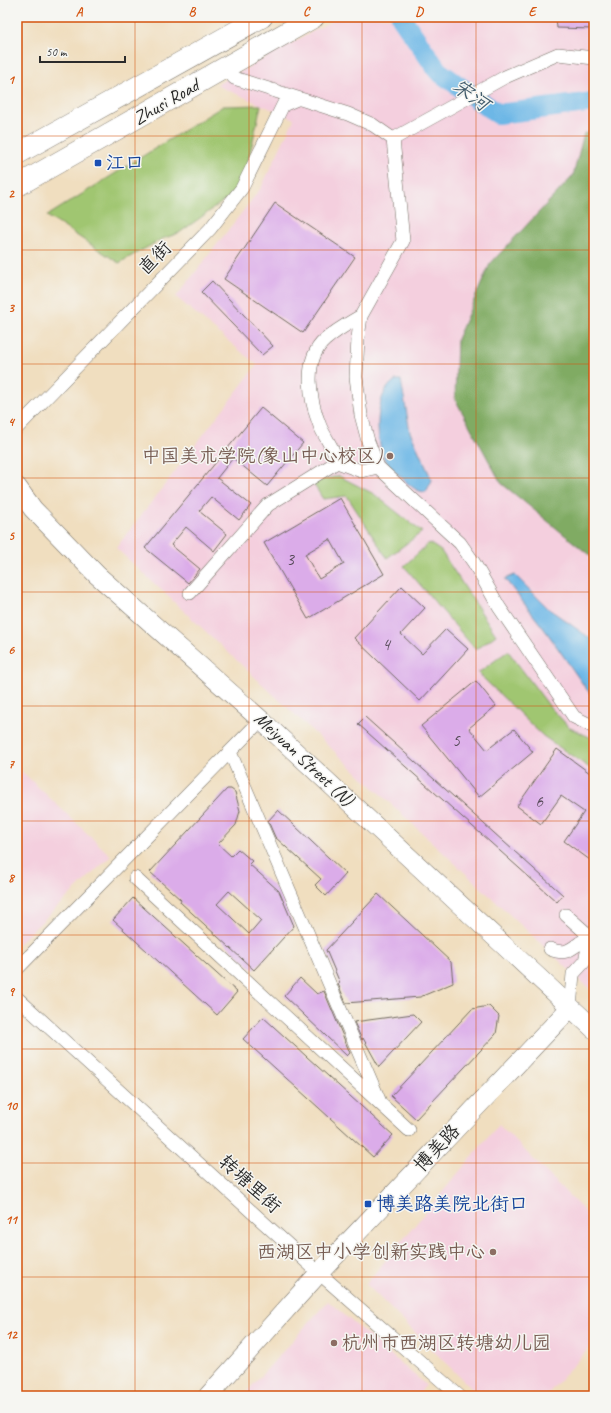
<svg xmlns="http://www.w3.org/2000/svg" width="611" height="1413" font-family="Caveat,'LXGW WenKai TC',sans-serif">
  <rect width="100%" height="100%" fill="#f6f6f2"/>
  <filter id="ink" filterUnits="userSpaceOnUse"><feTurbulence type="fractalNoise" baseFrequency=".025" numOctaves="2"/><feDisplacementMap in="SourceGraphic" scale="8" xChannelSelector="R" yChannelSelector="G"/><feConvolveMatrix kernelMatrix="1 2 1 2 8 2 1 2 1" color-interpolation-filters="sRGB"/></filter>
  <filter id="wash" filterUnits="userSpaceOnUse"><feTurbulence type="fractalNoise" baseFrequency=".012" numOctaves="4" result="noise"/><feDisplacementMap in="SourceGraphic" scale="16" xChannelSelector="R" yChannelSelector="G"/><feGaussianBlur stdDeviation="0.9" result="paint"/><feColorMatrix in="noise" values="0 0 0 0 0 0 0 0 0 0 0 0 0 0 0 0 0 1.4 0 .05"/><feComposite in="paint" operator="in"/></filter>
  <g filter="url(#wash)">
    <rect width="100%" height="100%" fill="#f0debf"/>
    <path fill="#f4cfde" d="M339 17H594V993L116 548 257 365 176 297 261 188 294 119 216 85Z
      M17 767 111 856 17 945Z
      M499 1124 594 1221V1342L546 1396H479L366 1284Z
      M328 1301 426 1385 417 1396 244 1395Z"/>
    <path fill="#a0c671" stroke="#66784e" d="M261 105 242 188 179 233 162 239 119 263 47 216 223 106Z
      M339 476 374 494 422 532 387 558 347 496 323 499 312 482Z
      M429 543 441 551 496 635 476 650 404 566Z
      M508 651 550 707 570 728 594 739V771L543 736 478 673Z"/>
    <path fill="#80ab63" stroke="#566b47" d="M584 133H594V559L501 483 455 399 457 339 490 264 573 176Z"/>
    <path fill="#6db7e6" stroke="#4c7188" d="M396 380H401L410 432 432 480 426 492C417 492 412 487 405 481 398 474 389 467 384 458 375 438 374 392 396 380Z
      M515 575 549 609 594 641V695L587 690 548 634 505 579Z"/>
    <g fill="none" stroke-linecap="round" stroke-linejoin="round">
      <path stroke="#6db7e6" stroke-width="20" d="M401 17 438 71 498 114 594 102"/>
    </g>
    <g id="blocks">
      <path fill="#dbace9" fill-rule="evenodd" d="M556 17H594V29L557 28Z
        M275 203 355 257 303 333 224 279Z
        M212 281 273 346 262 355 201 292Z
        M261 408 303 443 267 486 233 458 217 478 251 505 239 520 211 497 199 511 227 534 214 551 186 527 171 545 200 569 188 583 145 548Z
        M340 498 384 574 308 619 264 543ZM330 539 344 564 319 579 305 554Z
        M402 586 425 608 401 634 422 654 446 629 468 649 420 701 354 638Z
        M476 681 496 706 469 728 487 750 514 729 533 752 479 797 421 726Z
        M365 717 563 895 557 902 358 724Z
        M557 749 594 776V854L590 860 564 841 584 812 561 796 541 824 517 806Z
        M227 789H231L235 792 240 811 236 825 218 844 231 856 238 849 252 861 249 864 279 891 294 926 254 970 180 902 181 900 150 872ZM229 891 261 920 249 934 217 904Z
        M278 810 346 874 326 896 315 885 321 879 275 837 268 821Z
        M378 894 451 962 453 983 420 997 346 1003 338 984 340 983 326 950Z
        M133 898 237 992 217 1015 113 920Z
        M300 978 317 994 324 991 350 1053 347 1056 284 996Z
        M489 1006 499 1016 496 1034 416 1119 391 1096 472 1009Z
        M413 1014 421 1022 379 1067 363 1038 362 1040 354 1022Z
        M263 1017 393 1135 373 1157 243 1039Z"/>
    </g>
  </g>
  <g filter="url(#ink)">
    <use href="#blocks" fill-opacity="0" stroke="#706a5f" stroke-width="1"/>
    <g fill="none" stroke-linecap="round" stroke-linejoin="round">
      <defs>
        <path id="street" d="M226 68 234 78 348 114 373 125 393 139 403 241 361 316 358 338 356 377 361 415 368 441 378 467 460 543 474 563 499 607 574 717 594 727
          M393 139 505 77 558 54 594 58
          M361 316C349 323 336 330 325 340 302 360 310 401 320 426 325 438 334 448 337 462L361 471 378 467
          M17 428 210 229 242 188 283 105 297 99
          M190 593 268 505 337 462
          M230 752 380 1102
          M135 878 409 1130
          M566 915 594 940
          M550 949C565 955 569 951 581 942L588 948 585 961
          M17 969 261 720
          M17 998 319 1273 459 1396
          M570 1008 573 974 594 951"/>
        <path id="secondary" d="M17 487 33 509 97 575 261 720 594 1029
          M208 1396 319 1273 570 1008"/>
        <path id="primary" d="M17 154 262 17
          M17 186 314 17"/>
      </defs>
      <use href="#street" stroke="#706a5f" stroke-width="14"/>
      <use href="#secondary" stroke="#706a5f" stroke-width="20"/>
      <use href="#primary" stroke="#706a5f" stroke-width="22"/>
      <use href="#street" stroke="#fff" stroke-width="13"/>
      <use href="#secondary" stroke="#fff" stroke-width="19"/>
      <use href="#primary" stroke="#fff" stroke-width="21"/>
    </g>
  </g>
  <path fill="none" stroke="#d5540f" stroke-width="1" stroke-opacity="0.55" d="M135 17V1396M249 17V1396M362 17V1396M476 17V1396M17 136H594M17 250H594M17 364H594M17 478H594M17 592H594M17 706H594M17 821H594M17 935H594M17 1049H594M17 1163H594M17 1277H594"/>
  <g fill="#1a4fb4" stroke="#f6f6f2" stroke-width="1.5">
    <rect x="94" y="159" width="8" height="8" rx="2"/>
    <rect x="364" y="1200" width="8" height="8" rx="2"/>
  </g>
  <g fill="#8d6e63" stroke="#f6f6f2" stroke-width="1.5">
    <circle cx="390" cy="456" r="4"/>
    <circle cx="493" cy="1252" r="4"/>
    <circle cx="334" cy="1343" r="4"/>
  </g>
  <g text-anchor="middle" dominant-baseline="central" stroke-width="3" stroke-linejoin="round" paint-order="stroke">
    <g font-size="17" fill="#574b5a">
      <text x="290" y="559">3</text>
      <text x="386" y="644">4</text>
      <text x="456" y="740">5</text>
      <text x="539" y="801">6</text>
    </g>
    <g font-size="19" fill="#2b2b2b" stroke="#f6f6f2">
      <text transform="translate(166 102) rotate(-30)">Zhusi Road</text>
      <text transform="translate(155 258) rotate(-46)">直街</text>
      <text transform="translate(304 759) rotate(43)">Meiyuan Street (N)</text>
      <text transform="translate(437 1148) rotate(-47)">博美路</text>
      <text transform="translate(250 1184) rotate(42)">转塘里街</text>
    </g>
    <g font-size="19" fill="#164399" stroke="#f6f6f2" text-anchor="start">
      <text x="106" y="163">江口</text>
      <text x="376" y="1204">博美路美院北街口</text>
    </g>
    <g font-size="19" fill="#785e54" stroke="#f6f6f2" text-anchor="end">
      <text x="382" y="456">中国美术学院(象山中心校区)</text>
      <text x="485" y="1252">西湖区中小学创新实践中心</text>
      <text x="342" y="1343" text-anchor="start">杭州市西湖区转塘幼儿园</text>
    </g>
    <g font-size="20" font-style="italic" fill="#425c6c" stroke="#f6f6f2">
      <text transform="translate(471 95) rotate(36)">宋河</text>
    </g>
  </g>
  <rect width="611" height="1413" fill="none" stroke="#f6f6f2" stroke-width="44"/>
  <path d="M40 56v6h85v-6" fill="none" stroke="#2b2b2b" stroke-width="2"/>
  <text x="46" y="56" font-size="12" fill="#2b2b2b" stroke="#f6f6f2" stroke-width="3" paint-order="stroke">50 m</text>
  <rect x="22" y="22" width="567" height="1369" fill="none" stroke="#d5540f" stroke-width="1.5"/>
  <g font-size="13" text-anchor="middle" font-weight="bold" fill="#d5540f">
    <text x="79" y="16">A</text>
    <text x="192" y="16">B</text>
    <text x="306" y="16">C</text>
    <text x="419" y="16">D</text>
    <text x="532" y="16">E</text>
    <text x="11" y="84">1</text>
    <text x="11" y="198">2</text>
    <text x="11" y="312">3</text>
    <text x="11" y="426">4</text>
    <text x="11" y="540">5</text>
    <text x="11" y="654">6</text>
    <text x="11" y="768">7</text>
    <text x="11" y="882">8</text>
    <text x="11" y="996">9</text>
    <text x="11" y="1110">10</text>
    <text x="11" y="1224">11</text>
    <text x="11" y="1339">12</text>
  </g>
</svg>
